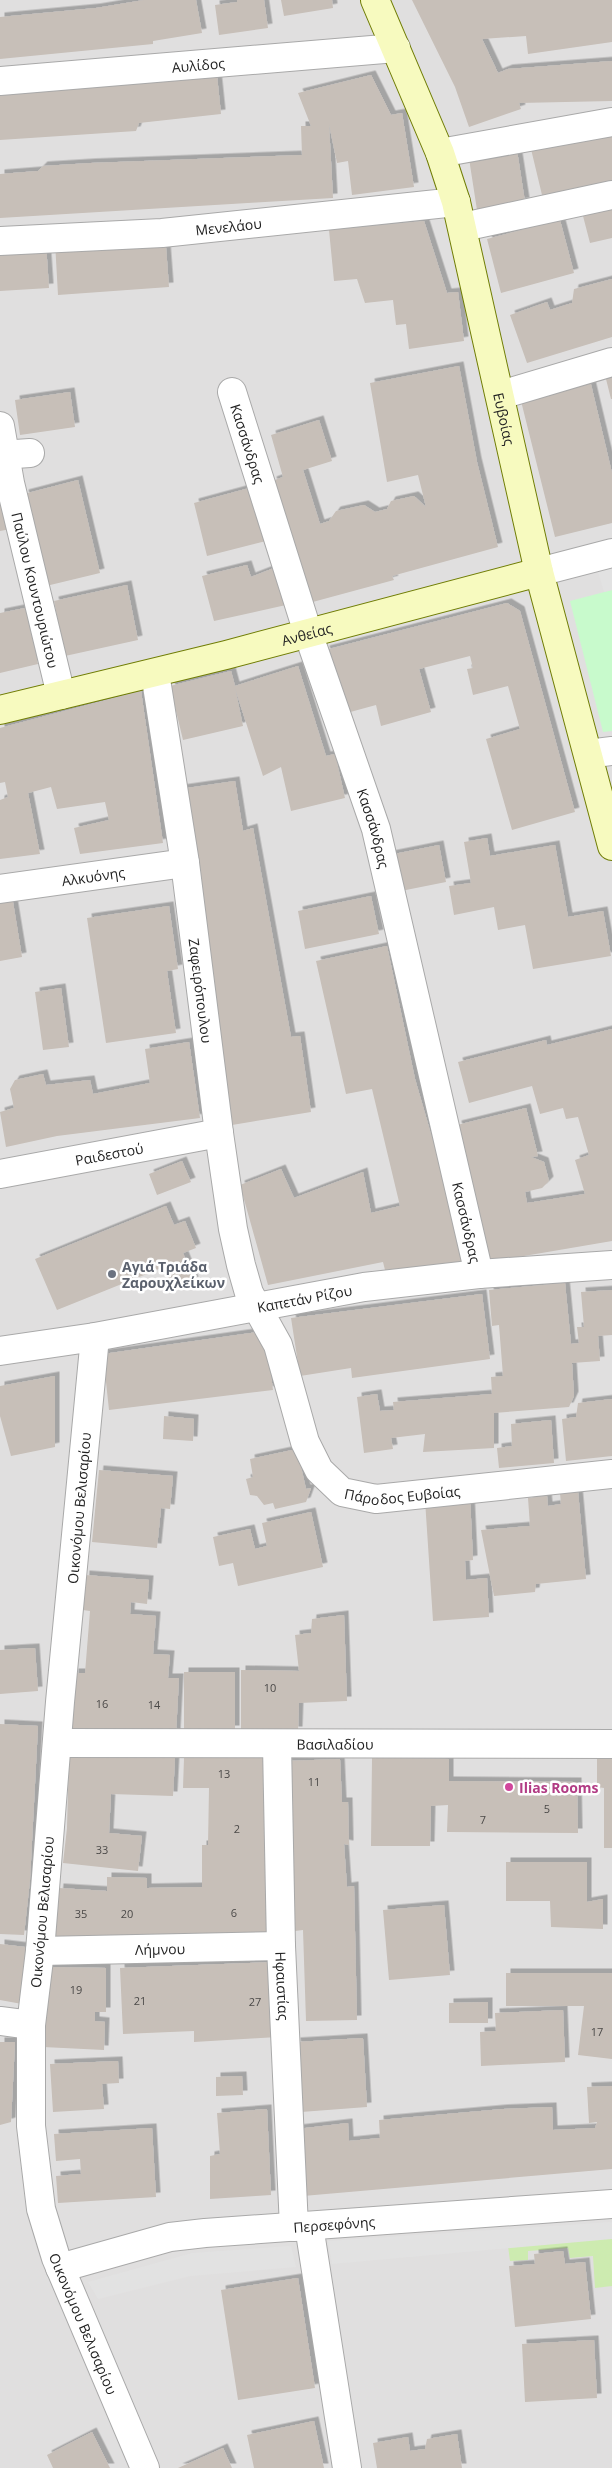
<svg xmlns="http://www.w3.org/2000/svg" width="612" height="2468" font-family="'Open Sans',sans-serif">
  <defs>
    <filter id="shadow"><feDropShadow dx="4.5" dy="-4.5" stdDeviation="0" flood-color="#0004"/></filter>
  </defs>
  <rect width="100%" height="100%" fill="#f2efe9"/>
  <path fill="#e0dfdf" d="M0 0H612V2468H0Z"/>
  <path fill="#cdebb0" d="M612 2237V2286L595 2288 593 2256 570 2258 568 2248 528 2251V2260L510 2261 508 2246Z"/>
  <path fill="#c8facc" d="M612 590V731L603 732 570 601Z"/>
  <path fill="#e2e2e2" d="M612 564V590L604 592 597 568Z
    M612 2222V2239L332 2264 328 2241Z
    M291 2246 296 2267 190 2276 98 2299 88 2282 192 2253Z"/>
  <path fill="#c7bfb8" filter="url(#shadow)" d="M144 0H196L202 33 153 41V44L0 59V17L96 8Z
    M237 0H264L268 28 219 35 215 5 237 2Z
    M281 0H332L333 8 284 16Z
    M412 0H612V42L528 54 526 36 482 39 498 73 508 69 612 61V101L519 103 521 109 469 127 455 87Z
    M216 66 221 114 139 123 136 131 0 140V93Z
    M371 75 391 115 402 113 414 187 352 195 348 161 337 163 329 124 333 198 0 218V174L38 171 43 166 91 163 302 155 301 126H311L298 93Z
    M612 129V182L542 195 531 149Z
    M516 144 525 202 477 210 468 152Z
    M612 209V238L590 243 583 216Z
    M560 220 574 273 501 293 487 239Z
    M424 221 447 293 458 292 464 341 409 349 406 324 396 325 393 300 365 303 357 279 334 281 329 230Z
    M165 234 169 287 58 295 55 242Z
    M46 244 49 288 0 291V250Z
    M612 279V337L527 363 510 315 547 302 550 310 572 303 574 289Z
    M459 366 477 462 498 547 392 576 394 580 309 603 272 481 283 477 271 435 319 420 332 461 303 470 320 524 329 521 336 511 364 505 375 512 387 509 391 501 414 496 426 507 418 475 387 482 370 383Z
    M612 369V399H611L604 371Z
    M589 376 612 473V523L555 537 519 393Z
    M70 392 75 427 20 435 15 400Z
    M78 480 100 573 46 586 24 494Z
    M0 486 11 529 0 531Z
    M253 487 266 541 207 556 194 503Z
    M247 565 251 577 274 568 286 605 214 621 202 576Z
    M127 585 138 640 65 656 54 601Z
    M507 603 520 611 575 812 512 830 486 739 520 729 508 686 473 695 467 669 473 668 470 656 419 669 431 712 381 726 376 705 343 714 325 650Z
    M25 608 38 664 0 673V613Z
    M298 666 326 756 335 754 345 798 291 811 281 767 263 776 235 688 243 726 183 740 170 686 231 671 235 686Z
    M141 691 163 843 80 854 74 828 109 820 105 802 57 809 51 787 28 793 40 854 0 859V800L8 797 5 782 0 783V728Z
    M235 781 243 831 253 828 291 1037 300 1036 311 1112 232 1125 180 789Z
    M487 838 490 856 555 845 568 917 603 911 611 956 533 969 525 925 498 930 494 907 454 915 449 886 471 883 464 842Z
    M439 845 446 882 396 892 389 855Z
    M11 890 22 957 0 961V892Z
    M371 896 379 934 305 949 298 911Z
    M169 906 178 969 167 971 176 1033 106 1043 87 918Z
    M387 946 415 1079 468 1262 385 1270 383 1262 268 1285 240 1185 281 1169 294 1198 363 1172 371 1213 400 1206 372 1089 346 1094 316 961Z
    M61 988 69 1047 43 1050 35 992Z
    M612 1029V1241L488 1262 457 1125 526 1108 538 1156 531 1157 544 1162 549 1181 542 1188 525 1192 527 1203 585 1194 575 1160 589 1155 578 1117 566 1119 563 1108 540 1114 532 1086 469 1103 458 1062 546 1040 547 1045Z
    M189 1042 200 1118 57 1136 6 1147 0 1112 14 1108 10 1089 15 1080 43 1074 46 1085 90 1080 93 1094 150 1083 145 1049Z
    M182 1161 191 1182 157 1195 149 1174Z
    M166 1206 174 1225 185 1221 196 1248 183 1253 194 1281 173 1289 164 1267 57 1310 35 1259Z
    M565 1283 571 1344 579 1343 577 1327H584L581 1292 612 1290V1335L598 1336 600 1361 572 1363 574 1396 569 1407 494 1413V1448L423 1452 425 1434 391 1438 393 1449 364 1453 357 1397 377 1394 380 1411 394 1410 393 1402 492 1394 491 1377 503 1376 499 1325 492 1326 489 1290Z
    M482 1294 490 1359 352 1378 351 1368 300 1376 291 1318Z
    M265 1331 273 1390 109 1410 103 1354Z
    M55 1376V1447L11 1456 0 1416V1386Z
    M612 1399V1456L566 1461 562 1419 576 1417 578 1403Z
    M164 1416 194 1419 193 1441 163 1439Z
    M551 1420 554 1463 499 1468 497 1448 512 1446 511 1424Z
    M297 1449 306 1489 311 1488 306 1502 275 1509 273 1503 264 1505 257 1496 250 1495 246 1479 253 1477 250 1459Z
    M99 1470 173 1476 170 1509 161 1508 157 1548 92 1542Z
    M578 1491 586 1579 536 1584 535 1592 494 1596 481 1530 530 1526 528 1498 547 1496 548 1506 561 1504 560 1493Z
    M470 1497 473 1560 465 1561 466 1580 487 1578 489 1617 433 1621 425 1500Z
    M311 1512 323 1567 238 1586 233 1563 219 1566 213 1537 250 1529 255 1549 267 1546 262 1523Z
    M85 1575 149 1580 147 1604 131 1602 130 1614 156 1616 153 1654 170 1655 168 1678H179L176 1733 72 1730 74 1673H85L90 1611 83 1610Z
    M344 1615 347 1701 299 1703 298 1731H241V1670L299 1671 295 1635 311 1633 312 1619Z
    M35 1648 38 1691 0 1694V1650Z
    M184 1672H235V1730H184Z
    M0 1724 38 1726 30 1880 24 1935 0 1934Z
    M69 1754 175 1758 173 1796 111 1794 109 1833 142 1836 138 1871 63 1863 67 1828Z
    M184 1758H265L266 1937 104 1936V1941L55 1938 59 1888 107 1891V1877L147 1878V1888L202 1887V1845H208L209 1788H183Z
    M372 1758 449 1759V1781L577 1782 578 1833 447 1832 448 1805 431 1806 430 1846H371Z
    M597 1758H612V1848H604V1788L597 1787Z
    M340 1759 342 1802H348L349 1845 344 1844 347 1887 354 1886 357 2020 306 2021 303 1930 295 1931 287 1761Z
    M506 1862H587V1902L603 1899V1929L551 1927 550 1901H506Z
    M444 1905 450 1975 389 1980 383 1910Z
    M0 1944 25 1947 22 2004 0 2000Z
    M275 1962 278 2037 194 2042V2031L123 2034 120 1968Z
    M48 1967 106 1968V2012H95V2021L105 2022 104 2050 43 2047Z
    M506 1973H612V2059L578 2055 584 2006H506Z
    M488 2002V2023H449V2003Z
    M563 2010 565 2062 481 2066 480 2032 496 2031 495 2013Z
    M363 2038 367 2107 301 2112 296 2042Z
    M0 2042H15L11 2122 0 2125Z
    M118 2061 119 2083 102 2084 104 2109 53 2112 50 2064Z
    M242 2076 243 2095 216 2096V2077Z
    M612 2086V2169L303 2196 297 2129 348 2123 349 2141 380 2138 379 2120 503 2109 552 2107 553 2130 595 2128 597 2122 589 2123 587 2087Z
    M267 2109 271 2195 210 2199V2156L220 2154 217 2113Z
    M152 2128 156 2197 58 2203 56 2176 81 2174 80 2159 56 2161 54 2134Z
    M563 2251 565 2264 585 2262 591 2319 515 2327 509 2266 535 2264 534 2254Z
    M298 2278 315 2388 238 2400 221 2290Z
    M594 2340 597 2398 525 2402 522 2344Z
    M314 2421 324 2468H254L247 2435Z
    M92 2432 110 2468H53L47 2455Z
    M457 2434 462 2468H377L373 2443 408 2437 410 2451 425 2449 427 2439Z
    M223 2448 232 2468H178Z"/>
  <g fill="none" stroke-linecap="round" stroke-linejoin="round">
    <defs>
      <g id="street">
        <path id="s1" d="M0 81 396 48"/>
        <path d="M440 153 612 122"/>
        <path d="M463 227 612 195"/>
        <path id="s2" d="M0 241 162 233 456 202"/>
        <path id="s3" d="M232 392 308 633 376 829 479 1274"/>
        <path d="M501 395 612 362"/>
        <path id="s4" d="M0 426 10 483 61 695"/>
        <path d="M0 455 30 453"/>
        <path d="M539 572 612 553"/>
        <path id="s5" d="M155 673 185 863 219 1133 233 1229 241 1265 249 1293 278 1345 305 1442 319 1470 342 1492 376 1499 612 1474"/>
        <path d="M588 754 612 751"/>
        <path id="s6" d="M0 889 185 863"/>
        <path id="s7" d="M0 1174 219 1133"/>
        <path id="s8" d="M95 1337 60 1702 40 1951 31 2025V2126L41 2209 56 2258 145 2468"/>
        <path id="s9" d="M0 1351 95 1337 364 1287 479 1274 612 1265"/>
        <path id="s10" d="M57 1743 612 1744"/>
        <path id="s11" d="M277 1745 281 1946 294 2227"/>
        <path id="s12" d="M40 1951 281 1946"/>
        <path d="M0 2021 31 2025"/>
        <path d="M309 2226 347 2468"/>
        <path id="s13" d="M60 2268 170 2237 205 2233 612 2204"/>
      </g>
      <g id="secondary">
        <path id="s14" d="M375 0 440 153 456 202 539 572 612 846"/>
        <path id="s15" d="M0 710 226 655 539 572"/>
      </g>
    </defs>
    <use href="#street" stroke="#a9a9a9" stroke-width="30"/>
    <use href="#secondary" stroke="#707d05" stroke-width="30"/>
    <use href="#street" stroke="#fff" stroke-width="28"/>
    <use href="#secondary" stroke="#f7fabf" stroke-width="28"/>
  </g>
  <circle fill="#6b7280" stroke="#fff" stroke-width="2" cx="112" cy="1274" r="5"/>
  <circle fill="#d1479c" stroke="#fff" stroke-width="2" cx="509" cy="1787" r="5"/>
  <g text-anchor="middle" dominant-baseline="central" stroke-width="5" stroke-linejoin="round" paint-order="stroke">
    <g font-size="11" fill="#4b4948">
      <text x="270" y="1687">10</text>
      <text x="102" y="1703">16</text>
      <text x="154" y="1704">14</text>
      <text x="224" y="1773">13</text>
      <text x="314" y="1781">11</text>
      <text x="547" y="1808">5</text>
      <text x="483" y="1819">7</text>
      <text x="237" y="1828">2</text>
      <text x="102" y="1849">33</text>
      <text x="234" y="1912">6</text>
      <text x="81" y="1913">35</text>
      <text x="127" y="1913">20</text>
      <text x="76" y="1989">19</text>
      <text x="140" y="2000">21</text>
      <text x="255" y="2001">27</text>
      <text x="597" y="2031">17</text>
    </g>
    <g font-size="14" fill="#222" stroke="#fff">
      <text stroke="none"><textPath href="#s1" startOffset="199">Αυλίδος</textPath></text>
      <text stroke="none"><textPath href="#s2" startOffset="229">Μενελάου</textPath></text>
      <text stroke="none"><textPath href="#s14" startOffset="440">Ευβοίας</textPath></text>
      <text stroke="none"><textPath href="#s3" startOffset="54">Κασσάνδρας</textPath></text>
      <text stroke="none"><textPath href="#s4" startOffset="168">Παύλου Κουντουριώτου</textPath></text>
      <text stroke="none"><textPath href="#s15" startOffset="316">Ανθείας</textPath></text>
      <text stroke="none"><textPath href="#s3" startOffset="459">Κασσάνδρας</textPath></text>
      <text stroke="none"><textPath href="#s6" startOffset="94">Αλκυόνης</textPath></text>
      <text stroke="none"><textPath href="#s5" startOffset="321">Ζαφειρόπουλου</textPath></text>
      <text stroke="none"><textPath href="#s7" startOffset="111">Ραιδεστού</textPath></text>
      <text stroke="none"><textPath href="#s3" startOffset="864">Κασσάνδρας</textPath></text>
      <text stroke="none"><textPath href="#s9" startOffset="309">Καπετάν Ρίζου</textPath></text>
      <text stroke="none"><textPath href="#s5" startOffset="912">Πάροδος Ευβοίας</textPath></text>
      <text transform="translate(79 1508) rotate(-85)">Οικονόμου Βελισαρίου</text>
      <text stroke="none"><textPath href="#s10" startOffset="278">Βασιλαδίου</textPath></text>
      <text transform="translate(42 1912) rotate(-85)">Οικονόμου Βελισαρίου</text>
      <text stroke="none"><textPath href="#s12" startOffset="120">Λήμνου</textPath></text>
      <text stroke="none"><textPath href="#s11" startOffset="241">Ηφαιστίας</textPath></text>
      <text stroke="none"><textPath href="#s13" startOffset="279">Περσεφόνης</textPath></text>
      <text stroke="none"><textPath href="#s8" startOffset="998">Οικονόμου Βελισαρίου</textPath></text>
    </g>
    <g font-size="14" font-weight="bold" fill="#5b616d" stroke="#fff" text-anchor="start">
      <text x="122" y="1266">Αγιά Τριάδα<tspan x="122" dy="16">Ζαρουχλείκων</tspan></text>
    </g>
    <g font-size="14" font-weight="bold" fill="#b23c85" stroke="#fff" text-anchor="start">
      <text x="519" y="1787">Ilias Rooms</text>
    </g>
  </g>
</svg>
